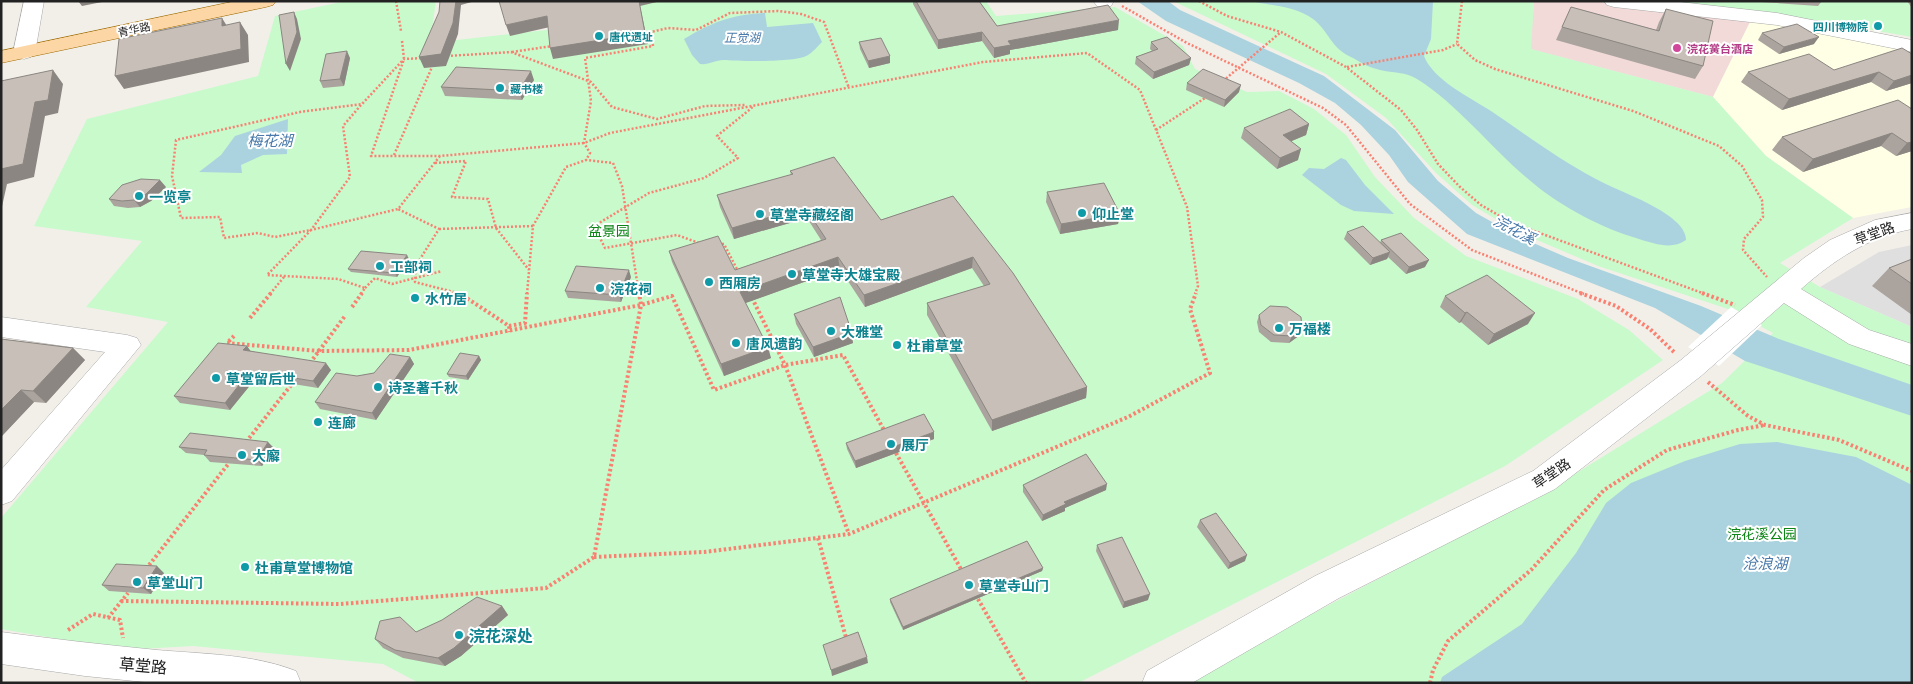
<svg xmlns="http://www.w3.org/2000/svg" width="1913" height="684" font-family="Commissioner,'Noto Sans SC',sans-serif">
  <rect width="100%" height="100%" fill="#f2efe9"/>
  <path fill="#e0dfdf" d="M1912 245V327L1820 287 1879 252Z"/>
  <path fill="#f2dad9" d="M1534 1H1596L1649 11 1751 20 1713 97 1530 49Z"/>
  <path fill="#ffffe5" d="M1751 20 1912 51V207L1853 218 1766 156 1713 97Z"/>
  <path fill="#c8facc" d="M346 1H436L430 43 546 30 657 1H986L996 16 1115 7 1183 46 1195 69 1247 92 1279 91 1314 109 1346 135 1375 177 1414 218 1466 256 1578 299 1629 330 1663 360 1505 466 1078 683H419L383 664 193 646 122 650 1 629V518L168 322 86 307 142 241 34 226 87 119 258 76 275 16Z
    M1173 1H1534L1531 49 1713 97 1766 156 1853 218 1780 263 1820 287 1912 327V683H1182L1565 480 1722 383 1773 333 1728 309 1598 266 1516 231 1472 205 1436 173 1386 118 1326 74Z
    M1639 1H1912V37L1778 14Z"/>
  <path fill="#aad3df" d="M1137 1H1168L1180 10 1324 76 1395 130 1438 181 1476 213 1517 236 1568 258 1701 306 1779 339 1912 385V416L1745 361 1655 308 1467 234 1408 182 1389 155 1361 125 1335 103 1299 83 1166 21Z
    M1251 1H1433L1431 39 1424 56C1433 80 1471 98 1491 111 1525 134 1558 159 1594 178 1618 191 1647 200 1669 216 1677 222 1686 230 1686 240 1672 250 1655 244 1639 239 1602 228 1563 208 1533 183 1494 152 1459 105 1417 79 1406 72 1393 73 1380 70 1371 68 1361 63 1353 58 1330 48 1329 31 1313 19 1295 6 1272 6 1251 1Z
    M765 13 767 27 813 23 822 42C818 46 813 52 808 55 796 63 738 61 723 60 716 60 709 65 700 64L692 55 684 39C713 22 730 15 765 13Z
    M288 119 287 154 263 155 241 165 242 173 199 172 221 155 235 136Z
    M1341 158 1346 160 1365 185 1394 214 1354 211 1341 205 1302 175 1309 168 1324 169Z
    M1777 442 1856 457 1912 485V683H1440L1442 677 1522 624 1576 553 1606 503 1631 483 1685 461 1740 444Z"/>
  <path fill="#fff" d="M1731 307 1762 325 1719 366 1688 347Z"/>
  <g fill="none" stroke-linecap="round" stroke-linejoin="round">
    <defs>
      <path id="minor" d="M24 1H44L35 53 31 57 24 59 17 57 13 53Z
        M1114 1 1111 6H1097L1094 2Z
        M1604 1H1671L1777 13 1912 40V52L1777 25 1614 7 1607 5Z
        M1912 213V229C1868 237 1834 260 1801 289L1869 330 1912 344V366L1849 344 1784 303 1701 376 1555 489 1339 598 1192 683H1142L1147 671 1315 576 1533 471 1681 360 1804 258 1830 240 1875 220Z
        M1 317 127 335 137 338 141 345 12 501 1 505V470L105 352 1 337Z
        M1 632C53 639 105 645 157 650 203 654 253 654 296 671L301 683H154L85 676 1 664Z"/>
      <path id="major" d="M236 1H276L273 5 266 7 1 63V51Z"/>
    </defs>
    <use href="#minor" stroke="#a9a9a9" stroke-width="1"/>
    <use href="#major" stroke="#a06b00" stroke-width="1"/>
    <path stroke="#fa8072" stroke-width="2.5" stroke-dasharray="2 2" stroke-linecap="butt" d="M396 1 401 31
      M1199 1 1227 16 1281 32 1346 67 1401 110 1417 130 1438 164 1460 187 1481 205 1510 222 1705 294
      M1462 1 1457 44 1475 60 1495 69 1633 111 1719 146 1742 166 1762 200 1763 217 1744 239 1743 250 1767 277
      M1122 6 1187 43 1323 108 1346 125 1410 204 1472 250 1584 294
      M402 41 404 59 371 156H440L584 143 610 133 983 62 1087 53 1140 90 1187 207 1198 286 1195 294
      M512 52 552 46
      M447 56 511 52 591 82 612 107 657 119 705 106 745 105
      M1347 67 1443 50 1457 44
      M1223 81 1281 32
      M361 105 343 126 350 177 311 230 398 209
      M1156 130 1208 96
      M394 155 432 67
      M440 156 398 209 439 229 415 267V282L461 294
      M435 163 466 161 452 197 488 199 496 228 529 270
      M439 229 533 226
      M699 243 677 235 605 248 594 226 649 193 704 178 738 158 717 136 754 106
      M718 244H724L739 273
      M365 288 375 278 392 284 442 271
      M270 294 284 277
      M361 294 365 288 338 279 267 275 311 230 275 237 258 233 224 238 220 217 181 218 172 176 176 140 300 112 362 104 404 59 423 58
      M527 294 533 226 566 167 586 160
      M639 294 622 186 613 163 586 160 590 153 584 143 591 101 585 58 653 46 651 32 668 28 696 30 730 13 778 11 801 14 824 22 849 88"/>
    <path stroke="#fa8072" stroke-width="4" stroke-dasharray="2.5 2.5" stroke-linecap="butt" d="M459 293 509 326 510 332
      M1580 293 1616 306 1650 329 1675 353
      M1702 293 1735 305
      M752 298 785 365 849 534
      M352 307 362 293
      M250 318 271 293
      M509 326 525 323 527 293
      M234 336 227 343 319 351 409 350 641 305 672 296 714 390 785 365 843 355 885 432
      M310 363 345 316
      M1708 382 1748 416 1765 425 1839 440 1912 471
      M246 442 292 384
      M896 453 962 571
      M818 538 847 641
      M594 557 704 552 849 534 1128 417 1210 373 1190 309 1196 293
      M146 569 229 463
      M978 599 1026 683
      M121 601 340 604 546 588 594 557 641 305 639 293
      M108 618 128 593
      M68 630 93 614 120 620 123 638
      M1430 683 1433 670 1448 641 1531 570 1604 490 1667 450 1738 430 1765 425"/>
    <use href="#minor" fill="#fff" fill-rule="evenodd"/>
    <use href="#major" fill="#fcd6a4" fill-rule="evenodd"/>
  </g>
  <path fill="#aba49e" d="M913 1H979L997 26 1118 30 1010 50V54L994 58 982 41 938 49 913 4Z
    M1747 1H1822L1818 6Z
    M1907 1H1912V8Z
    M1571 7 1656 30 1659 22 1666 9 1703 66 1695 79 1556 40Z
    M1762 33 1814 44 1779 54 1758 40Z
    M859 42 890 63 869 68 860 49Z
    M1151 42 1191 58 1189 65 1153 79 1135 64 1136 57 1152 51 1150 49Z
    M1912 54V83L1886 91 1871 82 1782 110 1741 82 1748 72 1834 70Z
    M350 58 344 86 323 88 320 81Z
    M534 80 522 100 445 96 441 87Z
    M1187 83 1239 92 1224 107 1186 90Z
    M1898 100 1912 151 1896 156 1881 146 1803 172 1772 150 1782 137Z
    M1309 124 1306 135 1291 141 1298 160 1277 169 1241 138 1244 128Z
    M790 171 881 220 953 196 1087 387 1086 398 992 431 927 315V303L984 286 972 268 865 307 840 269 745 303 771 358 724 376 672 262 669 251 735 270 821 240 807 218 734 239 720 207 717 195 791 175Z
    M166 187 151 201 140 207 128 208 114 206 109 199Z
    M1047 192 1120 214 1118 224 1060 234 1046 202Z
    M1347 232 1380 243 1381 240 1425 267 1406 274 1388 257 1387 259 1370 265 1344 239Z
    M409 259 397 277 351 272 348 269Z
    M1912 259V315L1872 286 1889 268Z
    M631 277 621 302 568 298 565 291Z
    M1445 296 1528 324 1488 345 1461 322 1459 323 1440 307Z
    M794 314 853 343 814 357 796 324Z
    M1259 315 1300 335 1289 343 1271 342 1259 332 1257 322Z
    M1 339 73 348 85 360 46 403 34 402 1 437Z
    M251 351 331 370 318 388 256 378 230 410 180 403 174 396Z
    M479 356 481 360 468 380 449 377 447 374Z
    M410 357 414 364 376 420 320 409 315 402 357 376 374 373Z
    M934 439 856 468 847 449 846 443Z
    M179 447 274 448 262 466 210 462 204 455 186 453Z
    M1023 485 1106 490 1065 508V511L1042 521 1023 492Z
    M1200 520 1245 561 1228 569 1197 527Z
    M1097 545 1148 600 1123 608 1096 551Z
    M1043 568 1042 571 903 630 890 602V599Z
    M164 573 151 594 109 591 102 585Z
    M502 606 508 615 461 656 445 666 403 658 383 648 375 639 416 632Z"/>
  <path fill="#8b8681" d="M78 1H107L82 6Z
    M456 1H475L461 5 458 34 446 66 424 68 419 57Z
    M639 1H661L640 6 648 44 553 59 550 48Z
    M294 12 297 19 301 39 290 71 286 64Z
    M547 16 550 27 510 36 506 25Z
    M222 18 230 31 222 26Z
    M1119 20 1118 30 1010 50V54L994 58V48L1008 41Z
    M240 22 248 35 249 62 124 89 115 76Z
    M982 32V41L938 49V40Z
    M1819 37 1814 44 1779 54 1784 47Z
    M347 51 350 58 344 86 340 79Z
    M890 56V63L869 68 868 61Z
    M1191 58 1189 65 1153 79 1154 72Z
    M53 70 63 84 58 113 45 116 34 177 7 184 1 211V169L35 102Z
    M531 71 534 80 522 100 519 91Z
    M1879 72 1871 82 1782 110 1789 99Z
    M1912 75V83L1886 91 1894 81Z
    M1241 85 1239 92 1224 107 1225 100Z
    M1309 124 1306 135 1280 146 1283 135Z
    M1892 133 1881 146 1803 172 1813 159Z
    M1912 142V151L1896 156 1907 143Z
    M1301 149 1298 160 1277 169 1280 158Z
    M160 180 166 187 151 201 140 207 134 200Z
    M805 207 807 218 734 239 732 228Z
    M1120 214 1118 224 1060 234 1061 224Z
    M1390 252 1387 259 1370 265 1373 258Z
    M407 255 409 259 397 277 395 273Z
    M838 257 840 269 743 304 740 292Z
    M973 257 972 268 865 307 864 295Z
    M1429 260 1425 267 1406 274 1409 267Z
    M629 270 631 277 621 302 619 295Z
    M1467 312 1461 322 1459 323 1465 313Z
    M1535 313 1528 324 1488 345 1494 334Z
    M1302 328 1300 335 1289 343 1292 336Z
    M852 333 853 343 814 357 813 347Z
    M247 346 252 353 243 350Z
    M768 347 771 358 724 376 721 364Z
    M73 348 85 360 46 403 33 391Z
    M479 356 481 360 468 380 466 376Z
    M410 357 414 364 376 420 372 413Z
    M326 363 331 370 318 388 313 381Z
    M250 371 256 378 230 410 225 403Z
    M1087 387 1086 398 992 431V420Z
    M21 390 34 402 1 437V410Z
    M934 432V439L856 468 855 461Z
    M268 442 274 448 262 466 257 460Z
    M1107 484 1106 490 1065 508V511L1042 521 1043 515 1064 502Z
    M1247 555 1245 561 1228 569 1230 563Z
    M157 566 164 573 151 594 143 588Z
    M1043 568 1042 571 903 630V627Z
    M1150 594 1148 600 1123 608 1124 602Z
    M502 606 508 615 461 656 445 666 438 658Z
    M867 657 868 663 832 676 831 670Z"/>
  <path fill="#c7bfb8" stroke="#8b8681" d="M440 1H456L453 23 441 54 419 57 439 12Z
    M499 1H639L645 33 550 48 547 16 506 25Z
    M916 1H979L997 26 1108 5 1119 20 1008 41 1011 45 994 48 982 32 938 40Z
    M1571 7 1659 31 1666 9 1713 21 1703 66 1562 27Z
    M294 12 297 32 286 64 279 15Z
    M222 18V26L240 22 241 49 115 76 119 39Z
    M1797 24 1819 37 1784 47 1762 33Z
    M1167 37 1191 58 1154 72 1136 57 1158 49 1151 42Z
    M881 38 890 56 868 61 859 42Z
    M1902 48 1912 54V75L1894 81 1879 72 1789 99 1748 72 1809 54 1834 70Z
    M347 51 340 79 320 81 326 54Z
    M456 67 531 71 519 91 441 87Z
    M1203 69 1241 85 1225 100 1187 83Z
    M53 70 48 100 35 102 23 164 1 169V81Z
    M1898 100 1912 109V142L1907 143 1892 133 1813 159 1782 137Z
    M1290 109 1309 124 1283 135 1301 149 1280 158 1244 128Z
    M834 157 881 220 953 196 1013 273 1087 387 992 420 927 303 990 284 973 257 864 295 838 257 740 292 768 347 721 364 669 251 718 236 735 270 826 239 805 207 732 228 717 195 793 174 790 171Z
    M141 179 160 180 146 194 134 200 122 201 109 199 122 185Z
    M1104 183 1120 214 1061 224 1047 192Z
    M1363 226 1390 252 1373 258 1347 232Z
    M1401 233 1429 260 1409 267 1381 240Z
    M361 251 407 255 395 273 348 269Z
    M1912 259V284L1889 268Z
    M576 266 629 270 619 295 565 291Z
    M1487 275 1535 313 1494 334 1467 312 1465 313 1445 296Z
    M840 297 852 333 813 347 794 314Z
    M1270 306 1287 307 1301 317 1302 328 1292 336 1274 335 1261 325 1259 315Z
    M1 339 73 348 33 391 21 390 1 410Z
    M218 343 247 346 243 350 326 363 313 381 250 371 225 403 174 396Z
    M460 353 479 356 466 376 447 374Z
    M390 354 410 357 372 413 315 402 336 373 357 376 374 373Z
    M924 414 934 432 855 461 846 443Z
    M190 433 268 442 257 460 204 455 207 450 179 447Z
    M1086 454 1107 484 1064 502 1066 504 1043 515 1023 485Z
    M1216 513 1247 555 1230 563 1200 520Z
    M1122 537 1150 594 1124 602 1097 545Z
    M1027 541 1043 568 903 627 890 599Z
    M116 564 157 566 143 588 102 585Z
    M477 597 502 606 454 648 438 658 395 650 375 639 380 621 400 617 416 632 442 620Z
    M858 632 867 657 831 670 823 645Z"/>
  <g fill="#0f9aa8" stroke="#fff" stroke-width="2">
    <circle cx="1878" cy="26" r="5"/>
    <circle cx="599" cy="36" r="5"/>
    <circle cx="500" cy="88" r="5"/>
    <circle cx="139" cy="196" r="5"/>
    <circle cx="1082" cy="213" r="5"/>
    <circle cx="760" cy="214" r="5"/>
    <circle cx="380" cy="266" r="5"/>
    <circle cx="792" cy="274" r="5"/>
    <circle cx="709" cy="282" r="5"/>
    <circle cx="600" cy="288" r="5"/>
    <circle cx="415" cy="298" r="5"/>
    <circle cx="1279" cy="328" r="5"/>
    <circle cx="831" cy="331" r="5"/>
    <circle cx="736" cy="343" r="5"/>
    <circle cx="897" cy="345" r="5"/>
    <circle cx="216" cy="378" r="5"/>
    <circle cx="378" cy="387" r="5"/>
    <circle cx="318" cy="422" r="5"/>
    <circle cx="891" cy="444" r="5"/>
    <circle cx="242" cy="455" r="5"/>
    <circle cx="245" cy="567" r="5"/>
    <circle cx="137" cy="582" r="5"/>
    <circle cx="969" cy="585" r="5"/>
    <circle cx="459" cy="635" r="5"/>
  </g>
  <circle fill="#d1479c" stroke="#fff" stroke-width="2" cx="1677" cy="48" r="5"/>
  <g text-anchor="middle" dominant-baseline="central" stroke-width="4" stroke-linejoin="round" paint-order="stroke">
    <g font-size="11" font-weight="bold" fill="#0d838f" stroke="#fff" text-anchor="start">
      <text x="1868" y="26" text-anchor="end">四川博物院</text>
      <text x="609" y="36">唐代遗址</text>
      <text x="510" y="88">藏书楼</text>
    </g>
    <g font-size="11" fill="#222" stroke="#fff">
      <text transform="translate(134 29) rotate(-12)">青华路</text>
    </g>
    <g font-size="11" font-weight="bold" fill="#b23c85" stroke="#fff" text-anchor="start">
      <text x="1687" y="48">浣花黉台酒店</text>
    </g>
    <g font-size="12" font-style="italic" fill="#4a7aab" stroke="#fff">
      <text x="742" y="37">正觉湖</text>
    </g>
    <g font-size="14" font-weight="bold" fill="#0d838f" stroke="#fff" text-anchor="start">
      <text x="149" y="196">一览亭</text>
      <text x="1092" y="213">仰止堂</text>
      <text x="770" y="214">草堂寺藏经阁</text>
      <text x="390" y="266">工部祠</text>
      <text x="802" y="274">草堂寺大雄宝殿</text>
      <text x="719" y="282">西厢房</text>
      <text x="610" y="288">浣花祠</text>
      <text x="425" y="298">水竹居</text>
      <text x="1289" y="328">万福楼</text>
      <text x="841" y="331">大雅堂</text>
      <text x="746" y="343">唐风遗韵</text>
      <text x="907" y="345">杜甫草堂</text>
      <text x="226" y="378">草堂留后世</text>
      <text x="388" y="387">诗圣著千秋</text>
      <text x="328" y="422">连廊</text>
      <text x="901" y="444">展厅</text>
      <text x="252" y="455">大廨</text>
      <text x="255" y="567">杜甫草堂博物馆</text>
      <text x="147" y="582">草堂山门</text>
      <text x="979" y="585">草堂寺山门</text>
    </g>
    <g font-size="14" fill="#0c8416" stroke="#fff">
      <text x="609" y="230">盆景园</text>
      <text x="1762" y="533">浣花溪公园</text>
    </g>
    <g font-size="14" fill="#222" stroke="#fff">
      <text transform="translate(1874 233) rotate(-20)">草堂路</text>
      <text transform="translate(1551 473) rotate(-34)">草堂路</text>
    </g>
    <g font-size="15" font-style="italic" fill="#4a7aab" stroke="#fff">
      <text x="270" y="140">梅花湖</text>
      <text transform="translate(1515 229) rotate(28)">浣花溪</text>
      <text x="1765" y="563">沧浪湖</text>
    </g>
    <g font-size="16" font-weight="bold" fill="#0d838f" stroke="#fff" text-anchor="start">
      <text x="469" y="635">浣花深处</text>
    </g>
    <g font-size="16" fill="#222" stroke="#fff">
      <text transform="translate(143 665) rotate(5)">草堂路</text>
    </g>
  </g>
  <rect width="1913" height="684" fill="none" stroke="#222222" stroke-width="5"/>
</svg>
